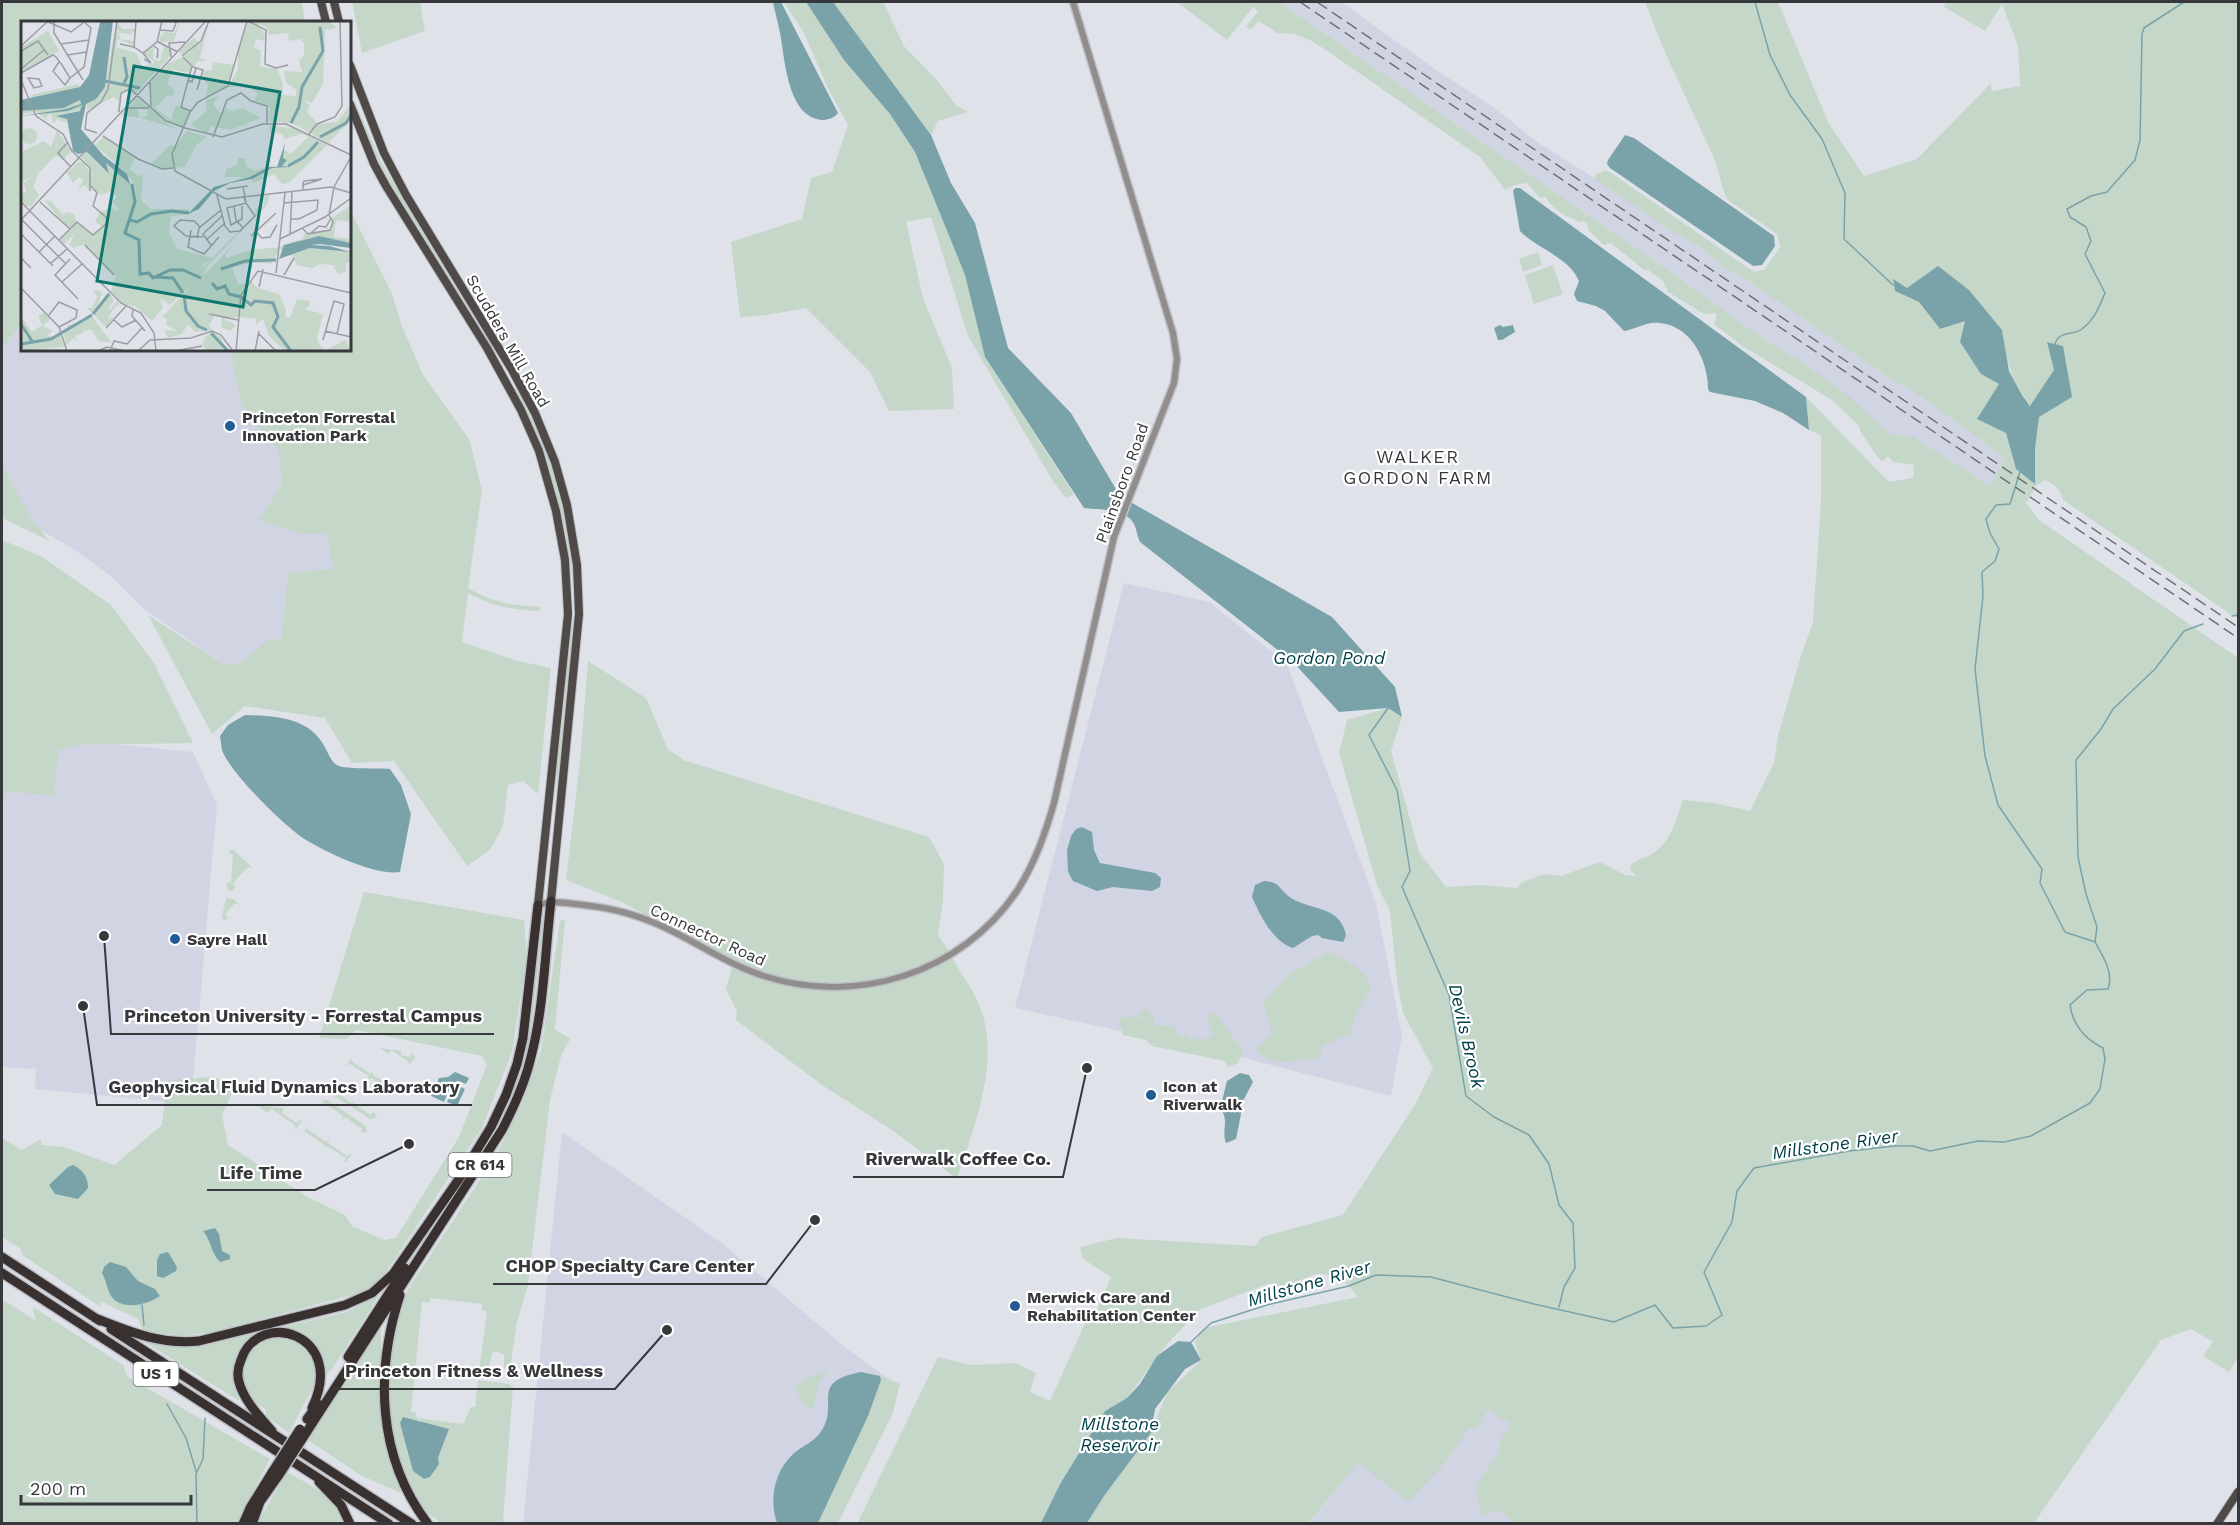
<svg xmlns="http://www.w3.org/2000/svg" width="2240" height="1525" font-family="'Work Sans',sans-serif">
  <rect width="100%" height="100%" fill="#e0e2ea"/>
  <path fill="#d1d4e3" d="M1279 2H1341L1435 69 1493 107 1540 144 1614 190 1671 231 1699 246 1726 269 1738 274 1886 376 1914 392 2000 454 2005 460 1990 486 1914 437 1890 434 1802 362 1764 339 1671 272Z
    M350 210 392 294 402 327 422 373 470 441 374 637 269 639 239 664H223L144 609 111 576 72 548 12 514 2 491V341L22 311V350H350Z
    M1124 583 1209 602 1287 664 1376 903 1402 1036 1391 1096 1240 1057 1015 1008Z
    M2 733 193 752 217 805 191 1104 35 1089 36 1069 2 1067Z
    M562 1132 723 1244 846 1348 899 1386 835 1523 523 1524Z
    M1465 1349 1631 1524H1309L1390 1421Z"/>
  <path fill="#c4d7c9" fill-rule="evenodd" d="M2 2H302L305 22H22V324L2 347Z
    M352 2H420L425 31 362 53Z
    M784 2H806L844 60 890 114 915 152 965 275 985 357 1074 495 1066 498 1054 483 968 336 931 217 906 222 923 298 952 368 954 409 889 411 870 372 806 308 767 315 740 317 731 242 802 219 811 178 832 172 848 125 827 86 803 31Z
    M833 2H883L904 46 937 80 956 105 968 112 938 121 931 135Z
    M1177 2H1279L1671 272 1764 339 1802 362 1845 393 1890 434 1914 437 1990 486 2005 460 2000 454 1914 392 1886 376 1738 274 1726 269 1699 246 1671 231 1595 179V175L1604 171 1610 172 1754 272 1764 270 1780 247 1777 234 1728 200C1720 187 1720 170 1713 156 1690 105 1664 54 1645 2H1778L1829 124 1864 176 1917 159 1991 83 1992 91 2020 86 2018 46 2002 4 1985 31 1944 7 1946 2H2238V619L2063 500C2061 490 2054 484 2045 480L2036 486 2026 503 2039 520 2238 658V1357L2229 1372 2203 1356 2213 1342 2191 1329 2161 1340 2034 1523H1513L1502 1510 1481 1516 1476 1486 1500 1451V1441L1510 1424 1488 1410 1474 1430 1469 1428 1443 1465 1408 1502 1358 1462 1309 1523H1087L1104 1496 1151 1433 1167 1393 1201 1360 1195 1342 1204 1328 1358 1297 1339 1275 1315 1274 1282 1288 1270 1283 1199 1310 1167 1344 1127 1398 1105 1411 1060 1484 1041 1523 857 1524 938 1357 971 1365 1015 1363 1036 1373 1030 1392 1050 1401 1092 1308 1097 1310 1111 1277 1083 1259 1080 1247 1117 1238 1255 1246 1262 1237 1343 1215 1416 1103 1433 1068 1403 1013 1397 981 1390 911 1377 885 1339 753 1347 720 1388 708 1402 717 1391 751 1419 852 1446 887 1482 885 1517 888 1521 883 1538 876 1547 874 1561 876 1600 862 1625 875 1637 876 1631 871 1630 866C1636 859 1644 859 1652 854 1671 843 1676 819 1683 800L1714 803 1750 811 1774 763 1778 736 1800 659 1813 622 1821 501V435L1809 430 1806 397 1889 482 1913 478 1914 465 1893 462 1888 456 1883 461 1879 459 1860 431V427L1832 400 1744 347 1715 325 1716 313 1704 314 1668 292 1663 281 1648 270H1644L1611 243 1604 245 1588 230V225L1584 221 1579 222C1567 216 1551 210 1546 197L1540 198 1527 183 1515 185 1505 190 1480 157 1326 50 1310 40 1294 34 1277 33 1259 21 1250 30 1246 27 1258 11 1253 7 1227 40ZM1893 280 1907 288 2002 330C2007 362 2010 379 2031 406L2054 370 2048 342 2063 346 2039 417 2035 449 2034 483 2016 469 2006 433 1999 384 1981 374 1965 321 1940 329 1919 302 1895 291Z
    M353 102H355L382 164 507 365 505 366C451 280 389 199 353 102Z
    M350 210 392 294 402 327 422 373 470 441 482 491 468 588C491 602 513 606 540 607L539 611C513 610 491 606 468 593L462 642 517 661 551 668 538 794 523 781 508 785 503 826 490 850 467 866 394 761 352 763 325 718 245 706 212 734 148 615 223 664H239L269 639H282L288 573 334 569 326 534H303L259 520 282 484 279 451 253 421 241 402 230 350H350Z
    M1538 252 1542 265 1523 272 1519 259Z
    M1553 265 1563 294 1534 304 1525 275Z
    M516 387C526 404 537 422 544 440 565 490 573 546 576 599H574C570 525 546 455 514 388Z
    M2 465 34 523 50 541 2 518Z
    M2 540 41 556 111 605 154 663 193 743 76 745 58 751 54 796 6 791 2 803Z
    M571 623H573L572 645 555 825 557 767Z
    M588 661 646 698 668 749 683 760 929 837 944 864 943 900 938 936C947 946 953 959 960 971 968 984 977 997 982 1012 999 1066 974 1127 957 1179L892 1130 822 1085 736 1020 737 1012 726 989 733 963 624 903 566 880 580 761Z
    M232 849 253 868 248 867 233 883 235 887 233 891H228L226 883 231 882 233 854 229 853V851Z
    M364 892 524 920 527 956 512 1052 482 1128 382 1278 364 1292 212 1332 184 1336 143 1331 138 1319 100 1301 101 1307 22 1255 21 1249 2 1237V1138L22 1150 41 1139V1145L64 1147 114 1165 162 1125 167 1081 211 1077 237 1082 222 1115 228 1145 306 1196 345 1215 352 1226 384 1240 396 1238 459 1137 487 1065 482 1056 357 1030 346 1039 319 1038Z
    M226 898 233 899 240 905 235 903 225 914 228 919 224 920 222 917Z
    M544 917 528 1057 520 1084 518 1082 530 1025 541 925Z
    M565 920 555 1029 570 1039 561 1056 550 1100 528 1285 517 1322 510 1369 504 1368V1355L496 1351 492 1353 488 1372 479 1370 487 1312 482 1310V1304L431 1298 429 1303 422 1302 411 1412 416 1413 417 1418 463 1424 471 1407H475L478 1380 509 1384 513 1387 503 1523H441L426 1512 414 1497 404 1477 395 1443 390 1415 388 1374 397 1314 410 1286 495 1157 522 1103 541 1050 560 921ZM417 1419 426 1424 449 1430 438 1458Z
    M1329 952C1347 961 1364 968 1371 987L1356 1014 1351 1034 1323 1045 1319 1058 1284 1062 1268 1060 1256 1050 1272 1033 1263 1003 1290 973Z
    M1142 1010H1149L1157 1026H1173L1181 1038 1186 1035 1190 1040 1196 1037 1199 1041 1214 1035 1206 1016 1216 1013 1243 1052 1238 1063 1228 1067 1225 1061 1152 1046 1146 1040 1123 1035 1119 1020 1127 1016 1140 1019V1012Z
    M380 1048 401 1051V1055L410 1057 412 1052 415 1057 408 1066 409 1062 391 1050 388 1054Z
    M352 1057 351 1061 371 1074 373 1071V1075L392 1087 396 1085 390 1095 388 1094 390 1090 371 1078 367 1081 369 1076 350 1064 345 1067Z
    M333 1086 332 1090 352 1103 355 1100 354 1104 371 1115 373 1112 377 1114 375 1118 370 1119 331 1094 330 1090Z
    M324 1100H327L366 1126V1133L361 1132 362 1129 345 1117 342 1120 343 1116 324 1103 320 1106Z
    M259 1106 284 1108 282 1113 297 1123 300 1120 302 1121 295 1130V1125L271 1109 267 1113Z
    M308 1125 307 1129 326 1142 330 1139 328 1143 347 1156 352 1153 346 1163 344 1162 346 1158 327 1146 323 1148 325 1145 305 1132 302 1135Z
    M379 1296 332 1369 325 1376C319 1345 310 1332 278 1328L347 1312Z
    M2 1299 35 1320 33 1307 123 1365 128 1377 270 1459 237 1523H2Z
    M381 1329V1430L401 1493 360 1475 308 1440 366 1345Z
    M264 1330 237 1353 233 1376 239 1401 143 1341 190 1347Z
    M272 1336 297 1340 307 1349 315 1363 317 1380 289 1433 266 1416V1409L251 1401 244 1386 242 1364 252 1349Z
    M828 1371 818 1384 814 1407 810 1410 805 1405 794 1388 808 1378Z
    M880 1376 900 1384 893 1413 838 1523 818 1524 877 1392 881 1380Z
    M287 1472C310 1485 336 1497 344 1523L257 1524Z"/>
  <path fill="#7aa3a9" d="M773 2H781L838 113C834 118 828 120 822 120 787 117 785 58 780 33 778 23 775 12 773 2Z
    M806 2H833L931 135 951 183 975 223 1008 348 1071 413 1120 496 1332 617 1395 687 1402 717 1388 708 1339 712 1293 662 1140 542C1137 536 1137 530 1134 524 1126 508 1099 510 1084 508L985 357 965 275 915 152 890 114 844 60Z
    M1625 135 1634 138 1774 236 1775 246 1762 265 1753 266 1610 168 1607 164 1608 160Z
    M1515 188H1520L1806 397 1809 430 1783 413 1755 401 1710 392 1708 389C1708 362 1692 326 1660 323 1647 321 1636 329 1624 331L1605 311 1596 306 1577 301 1574 294 1579 281C1568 256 1538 250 1520 231L1513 191Z
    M1938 266 1969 290 2002 330 2009 371 2022 395 2030 406 2054 370 2047 342 2063 346 2072 397 2039 417 2035 449V484L2016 469 2006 433 1977 419 1999 384 1981 374 1960 342 1965 321 1940 329 1919 302 1895 291 1893 279 1907 288Z
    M1500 325 1503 327 1513 325 1515 332 1502 340H1498L1494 328Z
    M245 715C274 716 307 717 323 744 329 753 330 762 339 766 344 769 380 768 390 769L401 785 411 814 400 872C375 876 328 853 306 840 285 827 230 773 222 750 221 746 221 741 220 736L228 725Z
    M1082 827 1092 832 1094 850 1100 863 1155 873 1161 878 1160 887 1152 891 1113 887 1097 891 1073 881 1068 872 1067 850 1071 836 1076 829Z
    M1264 881C1281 882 1279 890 1291 898 1305 907 1324 907 1335 916 1341 921 1345 928 1346 936L1343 942 1322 938 1318 935 1312 936 1293 948C1273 942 1260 915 1252 897L1255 885Z
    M455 1072 469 1078 466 1084 458 1081 452 1083 444 1102 431 1096 439 1078 448 1077Z
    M1240 1073 1249 1075 1253 1082 1244 1099 1236 1139 1226 1143C1221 1131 1230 1119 1220 1109L1227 1081Z
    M455 1084 465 1089 457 1106 447 1102Z
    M73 1165C83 1170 88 1177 88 1188L78 1199 55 1194 49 1185 68 1167Z
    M215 1228 219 1234 222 1251 230 1255V1259L220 1262C210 1251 211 1240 203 1231Z
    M168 1252 177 1267 176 1271 163 1278 157 1276V1260L160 1254Z
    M110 1262 126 1267 138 1281 155 1289 160 1296C148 1305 121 1311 111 1296 107 1289 106 1280 102 1273L104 1267Z
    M1178 1341 1191 1342 1201 1360 1185 1369 1155 1409 1151 1433 1104 1496 1087 1523H1041L1060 1484 1105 1411 1127 1398 1140 1384 1157 1356Z
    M861 1372 880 1376 881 1380 868 1416 818 1523H777C769 1500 774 1472 793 1454 802 1446 815 1442 822 1430 839 1402 809 1382 861 1372Z
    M403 1417 449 1429 438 1458 439 1464 430 1477 424 1479 413 1471 400 1423Z"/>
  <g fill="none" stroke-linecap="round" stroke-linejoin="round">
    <path stroke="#7aa3a9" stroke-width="1.5" d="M1755 2 1770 55 1790 95 1822 139 1845 193 1844 239 1893 285
      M2055 344C2059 330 2073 336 2082 329 2095 319 2099 307 2105 293L2085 254 2091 241 2086 227 2070 217 2067 209 2091 196 2107 192 2135 160 2140 140 2142 34 2144 28 2184 2
      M2232 616 2238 615
      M1388 708 1369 735 1397 790 1410 871 1402 887 1449 995 1466 1096 1494 1117 1529 1135 1549 1164 1559 1205 1573 1223 1575 1268 1564 1287 1559 1307
      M2095 942 2097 927 2086 894 2078 857 2076 760 2101 729 2113 709 2155 669 2184 631 2203 624
      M142 1305 144 1325
      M1191 1342 1211 1323 1267 1305 1349 1286 1376 1275 1431 1277 1534 1304 1614 1322 1655 1305 1673 1328 1706 1326 1722 1315 1704 1272 1732 1222 1737 1191 1754 1168 1849 1151 1894 1146H1913L1930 1151 1978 1141 2004 1142 2031 1136 2090 1103 2100 1089 2105 1059 2103 1048C2085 1039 2073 1025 2070 1005L2087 990 2108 989C2114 973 2103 956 2095 942L2065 932 2040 883 2042 869 1998 805 1985 756 1975 669 1983 596 1982 572 1995 561 1999 549 1990 533 1986 519 1996 505 2010 504 2020 472
      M167 1404 186 1438 196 1471
      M197 1524 196 1474 203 1459 205 1418"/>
    <defs>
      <path id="minor" d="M538 905C554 900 566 903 583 905 615 908 645 917 674 932 704 947 732 966 764 976 857 1006 962 973 1017 891 1035 863 1045 834 1054 803L1114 537 1174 383 1177 359 1173 333 1073 2"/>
      <path id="major" d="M321 2 326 22
        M334 2 339 22
        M350 65 384 153 406 195 512 370 535 413 555 462 567 505 577 565 579 614 551 901
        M350 104 374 164 386 186 487 348 521 410 539 451 556 511 565 560 568 614 538 905
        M2217 1524 2238 1492"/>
      <path id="highway" d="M2 1257 100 1321
        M2 1273 389 1524
        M400 1295C375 1372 377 1457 428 1524
        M95 1318C130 1332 161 1345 199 1341L345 1305 372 1293 393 1274 461 1176 491 1127 506 1095 517 1064 523 1038 538 905
        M111 1329 412 1524
        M348 1357 405 1268
        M307 1419 318 1404
        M272 1431C260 1417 244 1401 239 1382 237 1375 238 1367 241 1360 258 1308 348 1333 312 1408
        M306 1433 502 1130C514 1107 525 1083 531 1057 544 1007 545 952 551 901
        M319 1482 341 1505 350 1524
        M243 1524 250 1508 273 1471
        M252 1524 260 1502 279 1475"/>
    </defs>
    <use href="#minor" stroke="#bec0c7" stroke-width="9"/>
    <use href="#major" stroke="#bec0c7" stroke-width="10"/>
    <use href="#highway" stroke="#bec0c7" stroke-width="12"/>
    <use href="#minor" stroke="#918d8c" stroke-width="6"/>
    <use href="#major" stroke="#4f4948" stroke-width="8"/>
    <use href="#highway" stroke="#393130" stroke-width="9"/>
    <path stroke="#6f7075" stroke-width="1.5" stroke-dasharray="12 6" stroke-linecap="butt" d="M1300 2 2238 638
      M1317 2 2238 627"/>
    <defs>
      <path id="highway-bridge" d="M273 1471 300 1429
        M279 1475 306 1433"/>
    </defs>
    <use href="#highway-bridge" stroke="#bec0c7" stroke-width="12" stroke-linecap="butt"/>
    <use href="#highway-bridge" stroke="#393130" stroke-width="9"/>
  </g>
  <g fill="#235c94" stroke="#fff" stroke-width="2">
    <circle cx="230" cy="426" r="6"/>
    <circle cx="175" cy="939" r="6"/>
    <circle cx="1151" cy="1095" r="6"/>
    <circle cx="1015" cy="1306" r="6"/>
  </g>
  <g text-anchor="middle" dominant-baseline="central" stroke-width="4.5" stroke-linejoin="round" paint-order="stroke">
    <g fill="#fff" stroke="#737476" stroke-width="1.5">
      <rect x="448.5" y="1153" width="63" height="24" rx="4.5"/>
      <rect x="133.5" y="1362" width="45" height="24" rx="4.5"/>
    </g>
    <g font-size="15" font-weight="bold" fill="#37383b">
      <text x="480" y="1165">CR 614</text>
      <text x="156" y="1374">US 1</text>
    </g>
    <g font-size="16" fill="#37383b" stroke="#fff">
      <text transform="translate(508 341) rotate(60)">Scudders Mill Road</text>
      <text transform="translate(1122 483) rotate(-70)">Plainsboro Road</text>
      <text transform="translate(708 935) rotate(25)">Connector Road</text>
    </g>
    <g font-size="16" font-weight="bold" fill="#37383b" stroke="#fff" text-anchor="start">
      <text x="242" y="417">Princeton Forrestal<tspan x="242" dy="18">Innovation Park</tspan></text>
      <text x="187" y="939">Sayre Hall</text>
      <text x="1163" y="1086">Icon at<tspan x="1163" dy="18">Riverwalk</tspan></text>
      <text x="1027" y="1297">Merwick Care and<tspan x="1027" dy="18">Rehabilitation Center</tspan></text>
    </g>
    <g font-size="18" letter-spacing="1.5" fill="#37383b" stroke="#fff">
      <text x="1418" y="456">WALKER<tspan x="1418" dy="21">GORDON FARM</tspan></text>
    </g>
    <g font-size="18" font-style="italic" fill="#004048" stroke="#fff">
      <text x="1329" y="657">Gordon Pond</text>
      <text transform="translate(1467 1036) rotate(77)">Devils Brook</text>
      <text transform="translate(1835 1144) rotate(-8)">Millstone River</text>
      <text transform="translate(1309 1283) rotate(-16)">Millstone River</text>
      <text x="1120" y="1423">Millstone<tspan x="1120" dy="21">Reservoir</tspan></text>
    </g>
  </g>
  <g transform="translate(21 21)">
    <rect width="330" height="330" fill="#e0e2ea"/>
    <path d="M95 0 102 8H114V12L108 10 113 14 98 12 99 18 112 20V24L97 18 95 26 115 32 122 47 134 41 122 32 133 25 132 38 139 40 143 25 137 20 143 11 153 12 159 0 153 20 141 21 151 31 146 39 115 72 102 69 99 85 95 93 98 80 93 76 66 89V83L84 66 93 12 100 10H94ZM188 0 179 37 186 40H177L173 46 163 35 173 28 162 34 158 30 173 17 178 21 175 26 180 22ZM227 0H307L317 7 304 9 302 63 291 82 282 79 289 84 286 91 297 103 316 101 330 83V99L307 122 273 103 247 100 249 87 233 80 237 73 224 63 207 67 217 48V30ZM236 2 245 6 248 14 267 12 268 20 279 18 283 22V34L278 40 281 51 263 50 265 62 275 68V75L261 74 262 63 256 48 239 45 240 29 233 27 235 18 243 20 244 13ZM27 10 38 30 0 51V26ZM162 36 171 45 168 52 153 49 146 62 153 69 152 75 146 74 134 87 150 99 155 84 168 91 162 106 150 102 131 87 130 62 148 42ZM192 41 213 44 205 66 185 77 187 64 181 57 183 50 191 49ZM57 63 59 66 51 70 11 77 10 74ZM198 75 192 83 200 93 205 87 211 90 222 87 240 97 209 109 195 106 192 114 194 106 190 105 186 113 170 104 185 90V79ZM116 76 148 104 162 110 120 97 126 95 127 89 117 87 118 97 100 94ZM59 79 61 89 38 94 45 98 46 102 36 98 32 103 30 93 25 96 27 100 15 91 0 93V90L13 87 46 86ZM248 105 271 107 306 124 269 161 261 163 253 153 232 162 231 158 251 147 269 146 261 145 266 139 262 137 263 129 270 133 287 116 281 113 263 118 262 113 249 111ZM0 115a8 8 0 1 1 16 0a8 8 0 1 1-16 0ZM36 109 50 130 42 139 35 134 17 153 12 166 18 174 10 185H5L0 180V173L6 171 2 162 14 154 0 161V131L23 120 30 126ZM166 110 186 116 175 124 164 146 143 148 130 143 149 124 155 125ZM82 116 114 138 108 148 118 156 122 153 120 179 130 188H168L167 193 150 195 148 212 156 228 191 237 181 244 182 246 234 194 235 188 240 183 243 186 242 175 249 174 246 184 186 245 182 255 215 221 204 235 206 237 229 229 260 226 262 224 281 218 284 212 311 208V197L330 184V201L315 199 313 216 330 218V222L297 215 263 224 272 225 284 219 300 218 262 229 259 228 250 243 232 241 211 247 217 263H225L226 257 237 267 258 273 265 289 264 295 269 297 273 285 278 286 274 284 276 278 288 280V286L283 288 302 293 296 318 299 325 305 329 324 319 330 330H264L248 315 242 298 235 304V298L218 296 202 298 215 304 209 310 201 307 200 295H194L188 304 191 309 174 311 167 303 161 313 147 317 144 309 156 310 145 304 146 298 141 296 177 257 149 284 139 277 142 287 131 300 114 285 101 282 90 270 95 255 62 224 52 227 48 224 54 213 43 223 39 219 49 209 23 179 30 180 42 194 47 191 53 193 55 201 71 213 82 206 74 201 79 191 89 187 99 190 92 181 96 176 91 170 79 174 70 164 68 169 63 164 56 171 62 160 58 156 52 162 46 152 57 141 63 142 71 156 69 146 60 136 70 125 68 134 87 153 84 141 111 163 115 178 114 164 106 153 74 124ZM217 137H224L225 144 233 150 248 145 257 144 229 156 194 166 223 156H204L205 149 216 143ZM289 227 330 231V242H325V251L317 253 312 244 299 243 291 247 276 244 271 234ZM72 268 81 271 76 286 88 271 93 280 88 286 89 289 96 280 102 286 98 283 92 288 87 298 93 296 85 306 66 287H75L71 286 76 277ZM23 292 29 298 22 305 32 310 26 314 33 317 39 313 43 326 0 330V295L11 311 21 304 17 295ZM69 293 91 322 78 320 71 309H63L61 303 63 311 54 315 57 323 53 317 45 324 43 313 47 304 60 302ZM192 312 200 316 204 330 186 329 181 324 185 315Z" fill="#c4d7c9" fill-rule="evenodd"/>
    <path d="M92 0 84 66 75 78 65 83 60 108 82 134 106 153 109 163 85 142 88 153 66 131 57 133 52 130 46 98 35 95 59 90 61 84 47 90 0 95 45 88 60 83 59 79 43 87 0 90V79L59 66 68 54 79 1ZM264 122 262 137 266 139 261 145 270 146 251 147 231 158 209 162 193 170 178 188 167 193 193 166 229 156 248 146H256ZM298 215 330 222V227L299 223 290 224 308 225 330 231 289 227 258 238 263 224Z" fill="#7aa3a9"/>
    <path fill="none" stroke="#7aa3a9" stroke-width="3" d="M84 60 119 67M103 62 106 56 103 36M270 102 278 86 281 66 302 30 299 6M299 116 325 102 330 94M267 145 283 136 297 121M111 163 114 181 104 212 118 219 119 253 128 252 132 257 149 249H162L180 257M109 199 116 201 130 193 151 190 168 192M200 248 224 240 255 239M135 256 152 257 162 272M191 262 196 268 204 265 208 273 220 276 230 284 234 280 252 282 257 296 252 306 270 330M163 274 165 290 177 305 186 309M72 293 88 273M0 303 11 320M190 312 207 330M0 323 30 318 71 294"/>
    <path fill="none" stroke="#9c9ea4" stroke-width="1.5" d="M25 0 50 11 62 2M33 0V12L62 59M115 0 113 26 122 32 136 21 141 0M226 0 207 65 177 81 169 91 151 133 154 150 205 178 310 166 330 172M227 0 245 9 244 43 255 47 267 44M139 9 152 10 155 2 152 0M137 21 157 31M40 23 68 19M104 24 99 23 113 26M0 25 26 1M133 25 137 28 136 37 137 33M0 30 17 20 27 34M122 32 130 42 123 38M47 34 65 31M161 35 180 20 188 0M150 36 148 22 164 21M162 36 172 46 182 49 176 69M0 48 23 29M0 52 32 34 35 36 41 44 49 57 44 64 32 50 38 41M7 57 18 58 21 65 13 67ZM49 57 63 46 70 7 63 1M0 59 15 95 42 113 51 130 69 147V170M167 59 171 61 175 47M129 61 130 86M106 87H128M169 90 160 86 171 45M98 91 100 72 109 68 145 100 164 107M164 107 201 116 242 103H265L330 134M76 112 64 108 66 92 80 81 87 68 96 0M288 113 296 103 314 96 321 85 319 0M82 115 117 138 141 148 152 147M192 116 206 79 220 72 230 80 246 85V102M47 121 37 132 49 145M282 164 301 158 283 160 282 162V168L283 169M222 166 225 182 223 176M206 168 227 165M196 174 204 205 209 211 219 210 234 195 225 182 206 187 210 204 221 198V185M0 181 100 282 120 292 133 312 135 330M19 181 49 208M263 182 297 179 296 189 278 198H270M213 186 215 199 222 207M308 194 313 166 330 136M0 199 185 0M1 199 44 242M179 206 173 200 159 199 153 205 165 215 182 216M282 208 287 213 309 209 312 201 308 194M170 209 167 226 183 233 198 216M234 210 241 217 249 216 256 204M290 212 298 205 305 206 310 197M0 213 32 245M269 214 271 171M230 215 255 192M176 217 178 207 200 189M259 218 304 196 330 177M38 219 56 201 72 214 86 202 85 196 72 185 76 172 70 165M185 219 203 203M64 224 93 254M190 224 182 213 201 195M18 231 34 215M0 237 10 247 7 244M49 238 34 254 57 278M29 243 46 228M255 252 264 172M263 254 273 237M41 261 61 243M238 266 242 248M0 267 38 306 46 330M112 288 111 295 124 310M188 293 217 299M28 294 38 281 56 289 55 297 38 306M93 299 101 306 115 299M85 307 105 285M304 310 330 316M238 313 255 330M302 319 313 280 323 283 316 313M77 330 86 326 104 330M89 330 93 320 106 323 122 306M117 330 129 319 170 317 191 310 200 314 212 330M154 330 181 325M215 330 220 274 237 250 330 272M234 330 238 310"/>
    <path fill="#0f766e" fill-opacity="0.15" stroke="#0f766e" stroke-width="3" d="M113 45 259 71 222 286 76 260Z"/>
    <rect width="330" height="330" fill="none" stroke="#37383b" stroke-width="3"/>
  </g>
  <path fill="none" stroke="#37383b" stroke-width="2" d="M104 936L111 1034H494M83 1006L97 1105H472M1087 1068L1063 1177H853M409 1144L315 1190H207M815 1220L766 1284H493M667 1330L615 1389H333"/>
  <g fill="#37383b" stroke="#fff" stroke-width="2">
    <circle cx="104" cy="936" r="6"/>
    <circle cx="83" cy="1006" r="6"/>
    <circle cx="1087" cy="1068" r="6"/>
    <circle cx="409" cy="1144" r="6"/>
    <circle cx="815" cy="1220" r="6"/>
    <circle cx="667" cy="1330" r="6"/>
  </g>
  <g font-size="18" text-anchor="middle" font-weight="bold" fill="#37383b" stroke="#fff" stroke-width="4.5" stroke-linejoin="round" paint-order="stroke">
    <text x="303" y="1022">Princeton University - Forrestal Campus</text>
    <text x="284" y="1093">Geophysical Fluid Dynamics Laboratory</text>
    <text x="958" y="1165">Riverwalk Coffee Co.</text>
    <text x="261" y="1179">Life Time</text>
    <text x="630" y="1272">CHOP Specialty Care Center</text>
    <text x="474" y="1377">Princeton Fitness &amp; Wellness</text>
  </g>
  <rect width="2240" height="1525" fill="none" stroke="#37383b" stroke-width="6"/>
  <path d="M21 1495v9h170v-9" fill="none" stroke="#37383b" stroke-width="3"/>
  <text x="30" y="1495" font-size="18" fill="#37383b" stroke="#ffffff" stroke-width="4.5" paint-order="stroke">200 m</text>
</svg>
